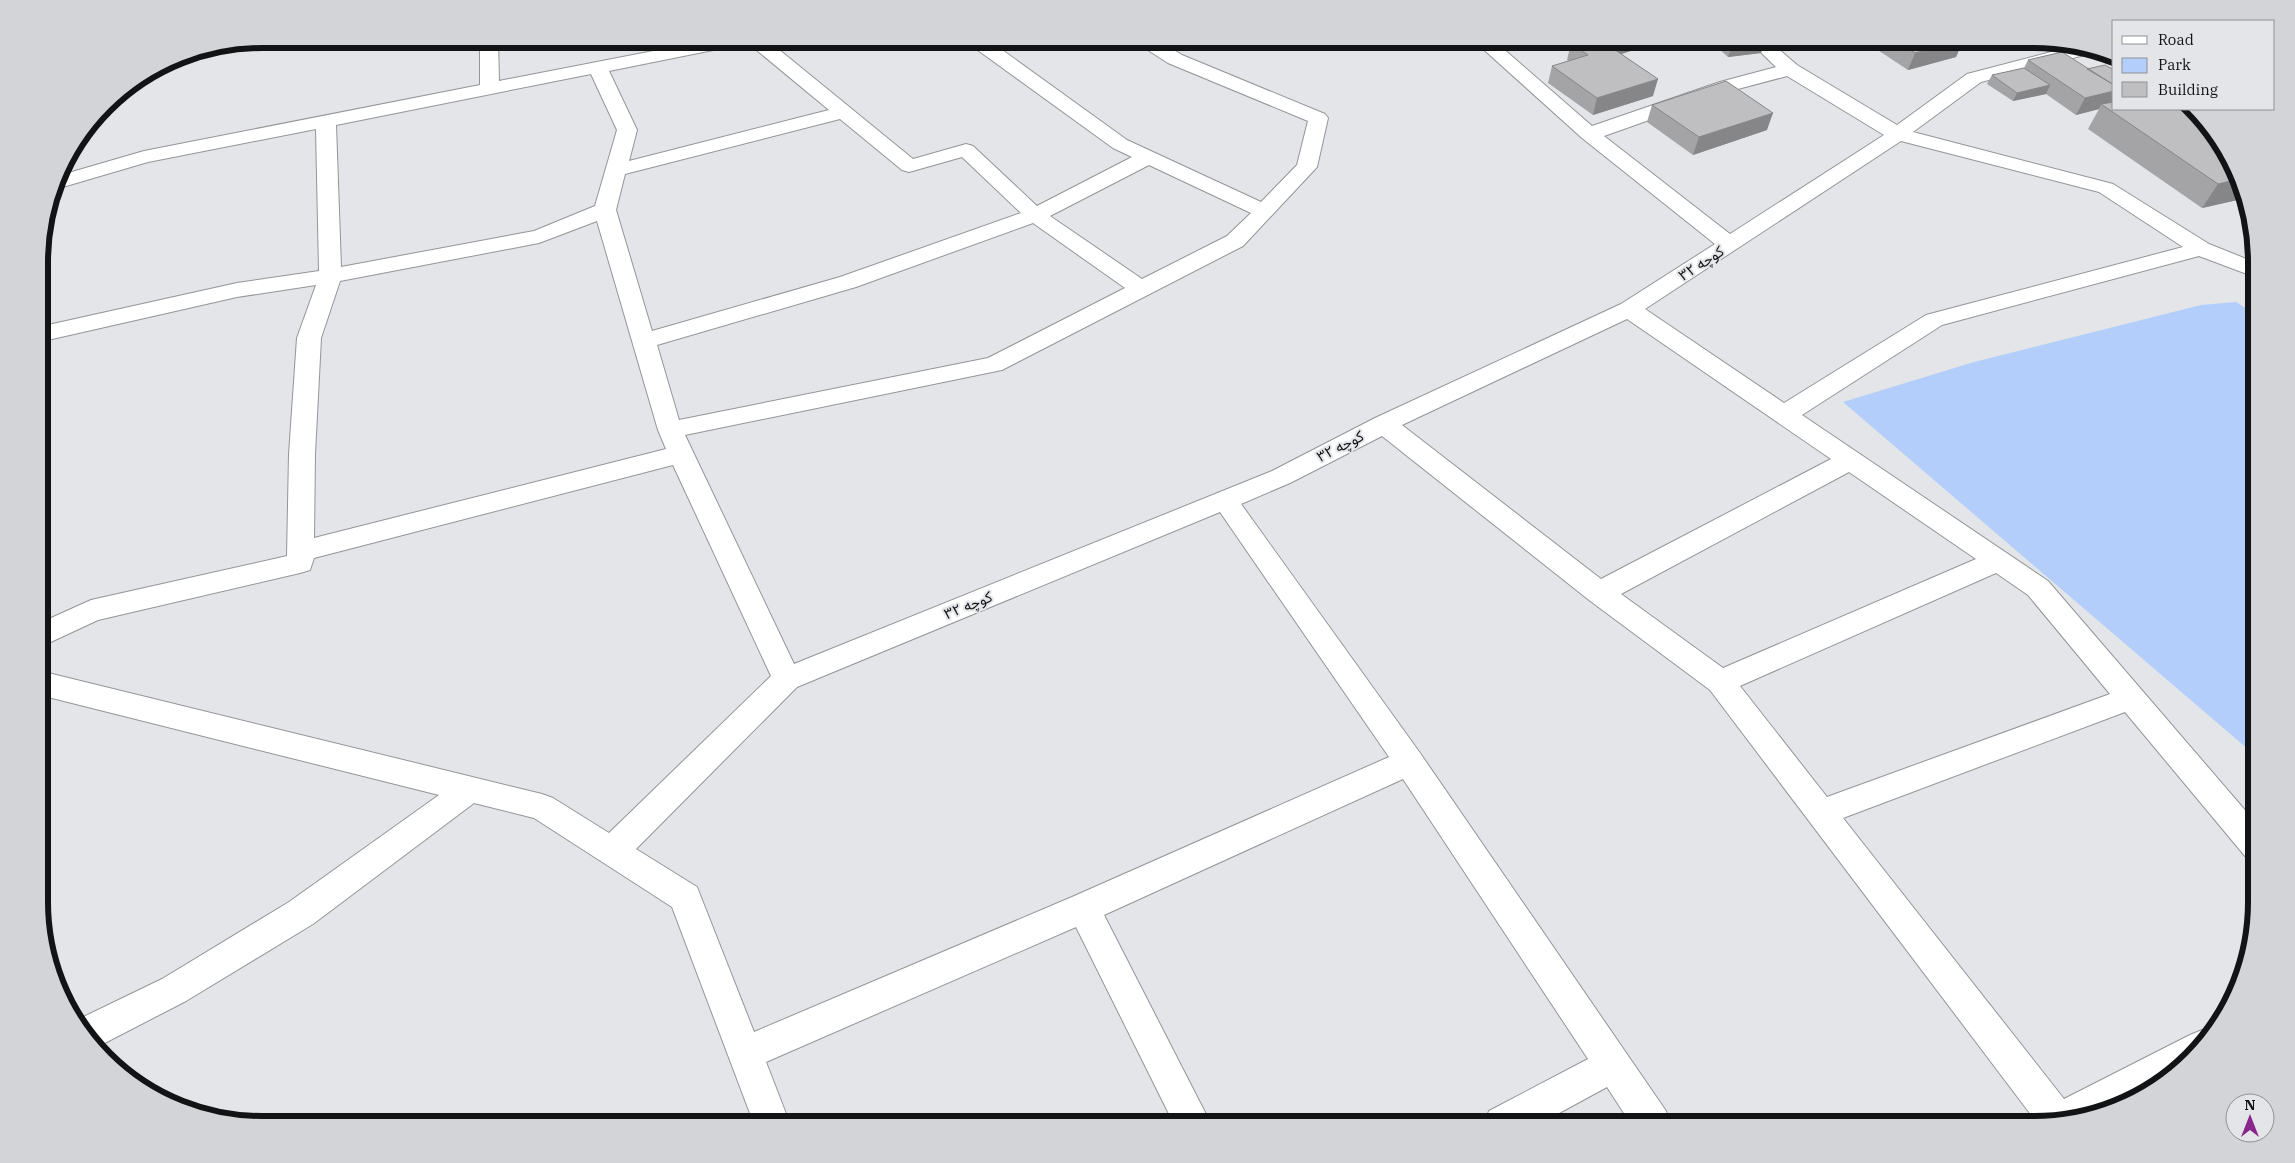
<svg xmlns="http://www.w3.org/2000/svg" width="2295" height="1163" font-family="'IBM Plex Serif','Noto Sans Arabic',serif">
  <rect width="100%" height="100%" fill="#e3e5e8"/>
  <path fill="#b3cefa" d="M2236 302 2255 314 2256 756 1843 402 1974 362 2201 305Z"/>
  <g fill="none" stroke-linecap="round" stroke-linejoin="round">
    <defs>
      <path id="minor" d="M480 39H498L499 81 715 39H766L913 159 966 144 973 146 1037 206 1132 157 1113 148 968 43 966 39H987L1127 140 1261 202 1297 165 1308 121 1168 63 1137 43 1135 39H1156L1182 55 1325 114 1328 118 1317 167 1243 246 1002 370 685 435 794 664 1272 471 1375 418 1621 304 1715 244 1582 138 1472 39H1492L1592 126 1720 82 1776 67 1747 39H1767L1797 65 1897 125 1967 74 2070 47 2089 52 2088 54 1981 82 1913 132 2113 184 2209 244 2254 262 2255 277 2199 256 1942 325 1802 415 2048 581 2256 823V860L2245 856 2125 712 1843 818 2064 1099 2190 1035 2202 1030 2211 1034C2176 1087 2101 1124 2038 1124L1710 690 1589 600 1382 436 1290 483 1241 504 1420 753 1666 1111 1671 1124H1631L1607 1087 1539 1124H1484L1489 1111 1588 1059 1403 779 1104 915 1211 1124H1174L1076 927 766 1062 790 1124H754L672 907 534 818 474 803 313 924 186 1001 97 1047 85 1037 75 1021 162 979 289 902 439 795 40 695V671L542 794 553 798 609 833 771 676 673 465 314 558 310 570 300 573 98 620 40 647V623L91 600 287 556 289 454 297 338 316 285 237 297 39 342V327L237 283 319 271 316 129 148 162 56 189 58 176 144 151 480 85ZM748 43 829 110 629 161 637 130 609 71ZM591 74 617 130 595 206 534 231 341 267 336 125ZM1787 76 1884 135 1730 234 1604 136 1734 90ZM840 119 902 170 909 172 962 157 1021 213 840 277 652 331 616 210 625 174ZM1901 141 2099 192 2183 247 1926 315 1784 403 1645 309ZM1149 165 1251 213 1227 236 1142 279 1050 216ZM597 221 658 430 666 449 314 538 315 454 321 338 340 281 539 243ZM1033 223 1125 288 988 358 679 420 657 345 856 287ZM1627 319 1831 459 1601 579 1402 425ZM1849 472 1976 559 1723 668 1621 594ZM1220 512 1389 757 1072 897 754 1032 697 887 636 849 797 687ZM1996 573 2028 595 2110 694 1827 797 1740 686Z"/>
    </defs>
    <use href="#minor" stroke="#939597" stroke-width="2"/>
    <use href="#minor" fill="#fff" fill-rule="evenodd"/>
  </g>
  <path fill="#a4a4a7" d="M1585 39H1660L1659 42 1621 54 1653 96 1593 115 1548 83 1552 66 1569 61 1567 60 1571 43Z
    M1708 39H1758L1764 44 1761 53 1728 57Z
    M1861 39H1962L1956 57 1908 70Z
    M2023 39H2034L2045 41 2031 44Z
    M2062 52 2242 199 2202 208 2088 129 2099 109 2076 115 2046 94 2013 101 1987 84 1992 75 2024 68 2028 60Z
    M1652 105 1767 130 1693 155 1647 122Z"/>
  <path fill="#868688" d="M1619 39H1660L1659 42 1615 56Z
    M2034 39 2045 41 2031 44Z
    M1964 40 1956 57 1908 70 1915 53Z
    M1764 44 1761 53 1728 57 1731 49Z
    M1658 79 1653 96 1593 115 1597 98Z
    M2050 85 2046 94 2013 101 2017 93Z
    M2114 91V106L2101 104 2099 109 2076 115 2085 98Z
    M1773 113 1767 130 1693 155 1699 137Z
    M2235 180 2242 199 2202 208 2218 184Z"/>
  <path fill="#bfbfc2" stroke="#868688" d="M1585 39H1599L1658 79 1597 98 1552 66 1588 55 1571 43Z
    M1720 39H1758L1764 44 1731 49Z
    M1893 39H1962L1964 40 1915 53Z
    M2062 52 2114 85V91L2085 98 2028 60Z
    M2105 65 2114 70V85L2087 69Z
    M2024 68 2050 85 2017 93 1992 75Z
    M1726 81 1773 113 1699 137 1652 105Z
    M2114 102V109H2193L2219 137 2235 180 2218 184 2101 104Z"/>
  <g text-anchor="middle" dominant-baseline="central" stroke-width="4" stroke-linejoin="round" paint-order="stroke">
    <g font-size="15" fill="#121314" stroke="#e3e5e8">
      <text transform="translate(1701 263) rotate(-33)">کوچه ۳۲</text>
      <text transform="translate(1340 446) rotate(-27)">کوچه ۳۲</text>
      <text transform="translate(968 605) rotate(-22)">کوچه ۳۲</text>
    </g>
  </g>
  <path d="M0 0H2295V1163H0ZM262 48H2034A214 214 0 0 1 2248 262V902A214 214 0 0 1 2034 1116H262A214 214 0 0 1 48 902V262A214 214 0 0 1 262 48Z" fill="#d2d4d7" fill-rule="evenodd"/>
  <path fill="none" stroke="#121314" stroke-width="6" d="M262 48H2034A214 214 0 0 1 2248 262V902A214 214 0 0 1 2034 1116H262A214 214 0 0 1 48 902V262A214 214 0 0 1 262 48Z"/>
  <rect x="2112" y="20" width="162" height="90" fill="#e3e5e8" stroke="#8f9193"/>
  <rect x="2122" y="36" width="25" height="8" fill="#ffffff" stroke="#8f9193"/>
  <text x="2158" y="45" font-size="15" fill="#121314">Road</text>
  <rect x="2122" y="58" width="25" height="15" fill="#b3cefa" stroke="#8f9193"/>
  <text x="2158" y="70" font-size="15" fill="#121314">Park</text>
  <rect x="2122" y="82" width="25" height="15" fill="#bfbfc2" stroke="#8f9193"/>
  <text x="2158" y="95" font-size="15" fill="#121314">Building</text>
  <g transform="translate(2250 1118)"><circle r="24" fill="#e3e5e8" stroke="#8f9193"/>
  <path d="M0-4L9 19L0 12L-9 19Z" fill="#89268e"/>
  <text y="-8" font-size="14" font-weight="bold" text-anchor="middle" fill="#121314">N</text>
  </g>
</svg>
